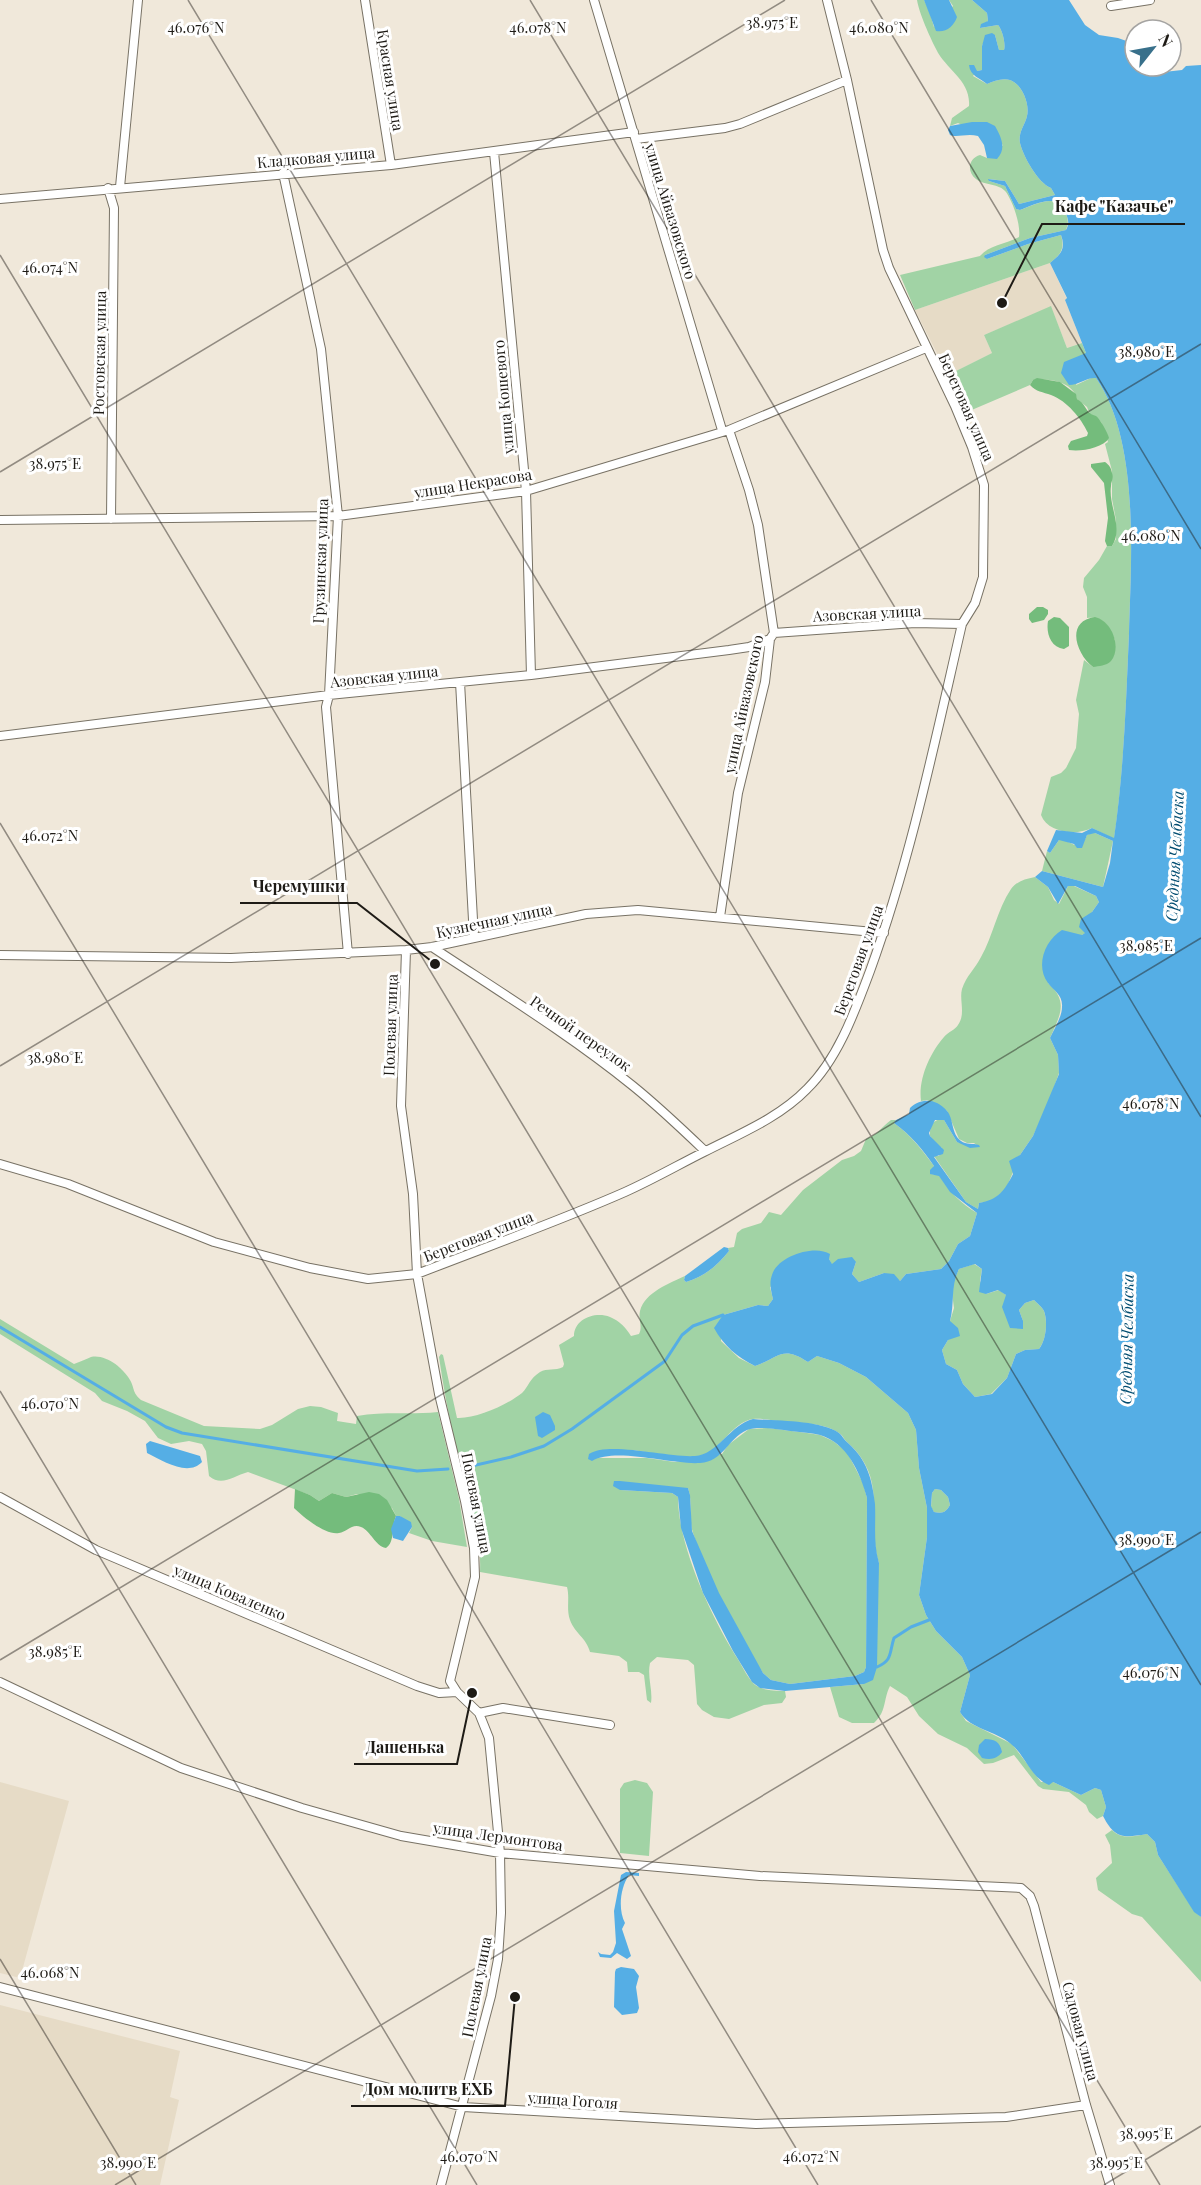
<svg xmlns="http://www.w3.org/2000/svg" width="1201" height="2185" font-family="'Playfair Display',serif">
  <rect width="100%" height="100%" fill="#f0e8da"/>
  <path fill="#e6dbc6" d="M1050 263 1067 299 1065 300 1082 343 1067 348 1051 307 984 335 992 353 948 375 915 310Z
    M0 1782 69 1801 20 1978 0 1973Z
    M0 2005 180 2051 170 2097 179 2100 160 2185H0Z"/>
  <path fill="#a1d3a5" d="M917 0H924L929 10 934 27 953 6 949 0H972L987 13 988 21 980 28 998 25C1002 29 1006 44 1004 50H999L995 35 985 39 982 46V70L977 71 973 76 987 84C994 81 1002 78 1010 80 1022 84 1030 104 1027 116 1025 125 1018 132 1020 143 1023 156 1038 183 1051 188L1055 195 1019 204 1005 181 989 179V181L1005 186 1016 209 1020 210C1035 205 1057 192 1065 211 1068 219 1069 222 1066 230L1030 238 985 255 987 259 1028 244 1061 235C1065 249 1061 254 1050 263L915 310 900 275 980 256C989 245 1006 244 1019 237 1021 225 1013 202 1006 192 999 183 985 186 976 179 966 171 969 158 980 155L987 158 1003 145 958 123 950 126 952 118 969 106C971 80 946 70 936 49 930 37 919 13 917 0Z
    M1051 306 1067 348 1082 343 1086 353 1076 385 1091 378H1096C1140 441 1131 559 1129 633 1126 702 1124 771 1114 839L1092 828C1076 836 1048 833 1041 815L1051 777 1061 773 1066 768 1076 748 1079 714 1076 700 1084 660 1093 667 1115 640C1109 626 1104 616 1087 618V597L1083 587 1084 578 1099 560 1107 546H1112L1116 539V520L1112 499V471L1105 444 1108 442 1101 422 1090 414 1087 407 1077 399C1073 381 1048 378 1033 380L1030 385 967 412 948 375 992 353 984 335Z
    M1091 833H1095L1113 841 1103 887 1042 871 1047 851 1050 853 1059 840H1064L1081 848 1087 835Z
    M1035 877 1048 887 1054 900 1059 904 1068 886H1074L1096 896 1099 902 1092 912 1086 933 1082 935 1048 983C1069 1002 1060 1015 1050 1038L1058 1055 1059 1073 1047 1107 1033 1136 1020 1155 1006 1189 992 1201 979 1203 978 1209 966 1202 934 1156H939L942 1148 938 1146 930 1136C929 1127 934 1117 944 1120L957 1142 979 1147 974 1143H967L959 1139 947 1111 927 1100 921 1101C918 1079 930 1053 944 1037 948 1032 955 1030 958 1025 966 1014 959 1000 962 989 966 976 975 969 981 957 993 936 997 910 1011 889 1017 881 1025 879 1035 877Z
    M891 1120H896L894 1123C911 1135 922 1150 934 1166L931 1174 939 1175C950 1192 960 1203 977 1213L970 1236 958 1244 949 1261 941 1269 906 1274 900 1281 884 1273 859 1282 852 1274 856 1262 832 1265 829 1259 770 1287 773 1299 768 1306 758 1305 723 1315 721 1341 739 1358 755 1366C780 1357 782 1345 808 1362L817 1356 839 1363 866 1377 908 1413 916 1430 919 1468 927 1508V1537L919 1595 926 1615 936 1631 962 1657 970 1675 960 1712 966 1721 1012 1744 1041 1782H1053L1081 1795 1095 1788 1101 1790 1106 1807 1103 1816 1097 1819 1089 1812 1086 1805 1069 1792 1043 1789 1038 1786 1014 1755 993 1763 984 1764 967 1748 938 1734 919 1716 907 1697 890 1686C883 1700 887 1711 874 1723H852L839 1717 830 1687 864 1684 879 1563C871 1539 876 1514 873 1490 871 1471 862 1455 848 1443 844 1440 843 1435 839 1433 825 1423 802 1423 785 1422 775 1421 763 1418 753 1419 732 1422 721 1450 701 1456 677 1463 648 1449 624 1450 615 1451 605 1456 597 1458H647L675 1462 722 1454 728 1445 749 1429 768 1428 807 1433 820 1435 833 1441 847 1452 863 1483 867 1498 866 1667 864 1672 855 1676 790 1684 771 1680 763 1673C737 1634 708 1578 693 1533 688 1518 693 1502 688 1488L620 1490 672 1493 678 1497C678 1546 712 1619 739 1661 743 1668 748 1678 754 1684 763 1691 775 1691 785 1691L786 1697 782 1703 764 1705 729 1719 714 1717 702 1710 697 1704 694 1665 688 1660 657 1657 650 1663C647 1677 653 1690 651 1703L647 1700 644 1675 639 1672H628L627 1662 619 1656 590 1652C586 1637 575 1634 570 1620 566 1609 570 1598 567 1587L480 1572C482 1527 465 1482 454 1439 448 1412 443 1385 439 1357L441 1354 443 1355 457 1418C476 1419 507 1405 522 1393 529 1386 529 1379 540 1372 547 1368 555 1371 563 1367L564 1364 559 1345 574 1336C574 1319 595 1311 610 1317 620 1321 626 1328 631 1336L639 1334C643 1327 638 1319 640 1311 645 1292 670 1283 685 1276L684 1280 686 1282C704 1277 718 1265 729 1251L728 1248 734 1247 737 1233 742 1229 761 1223 769 1212 781 1215 803 1190 842 1160 854 1156 861 1151 866 1139C879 1134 880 1128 891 1120Z
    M974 1264 982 1269 980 1281 986 1294 999 1290 1006 1295 1023 1321 1019 1310 1025 1303 1034 1300C1037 1303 1042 1307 1044 1311 1048 1323 1046 1340 1039 1349L1025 1350 1016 1354 1007 1378 991 1394 975 1397 963 1384 957 1370 946 1364 942 1350 948 1340 950 1321 954 1308 952 1293 954 1280 959 1269Z
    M0 1319 74 1364C80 1362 86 1359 91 1357 106 1354 123 1368 130 1380 135 1389 132 1392 141 1400L204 1426 260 1429 272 1425 298 1409 310 1406 321 1407 338 1413 337 1421 356 1424 357 1416C384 1411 411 1415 438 1412L459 1499 467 1547 432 1541 409 1533 412 1527 400 1516H396L392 1508 357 1494 346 1497 332 1493 319 1501 310 1495 248 1472C233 1476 222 1487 209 1476L206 1451 202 1444 189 1441 171 1444 158 1438 145 1421 127 1411 102 1401 95 1393 0 1334Z
    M935 1489 941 1490 948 1497 950 1505C946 1512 943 1514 934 1512L931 1507 932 1493Z
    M635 1780 647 1783 653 1792 649 1856 620 1853V1789L624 1783Z
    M1112 1830C1122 1840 1134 1836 1147 1834L1155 1842 1158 1855 1194 1911 1201 1917V1982L1142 1917 1132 1914 1098 1890 1096 1878 1112 1863 1110 1845 1105 1835Z"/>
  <path fill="#74bc7c" d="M1037 378 1060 382 1076 394 1077 399C1085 403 1085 410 1091 414 1092 415 1094 415 1096 416 1100 419 1108 433 1109 438 1103 448 1081 452 1069 450L1068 446 1071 441 1087 436 1088 433C1081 418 1067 401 1051 395 1043 392 1036 392 1030 385L1033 380Z
    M1105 462C1109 465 1111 467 1112 473 1114 479 1111 481 1111 486 1108 506 1124 527 1112 546H1107L1105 541 1108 518 1104 483 1091 467V464Z
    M1037 607H1043L1048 610V614L1044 620 1032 623 1029 619V614Z
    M1054 617 1060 618 1069 627V646L1064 649C1050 647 1046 633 1048 621Z
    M1095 617C1112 621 1122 647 1111 661 1106 666 1099 666 1093 667 1076 654 1065 621 1095 617Z
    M295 1489 310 1495 319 1501 332 1493 346 1497 369 1492 379 1494 387 1500 396 1516C391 1528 395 1542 386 1548 375 1546 371 1531 361 1527 352 1523 347 1532 339 1533 326 1536 302 1516 294 1508Z"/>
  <path fill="#55aee5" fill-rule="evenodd" d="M924 0H949L957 17C954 26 946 33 936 31Z
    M972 0H1069L1085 25 1099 35 1118 38 1135 44V66H1160L1164 72 1182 70 1186 66 1201 65V1917L1194 1912 1158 1855 1155 1842 1147 1834C1123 1838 1115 1839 1103 1816L1106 1807 1101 1790 1095 1788 1081 1795 1053 1782 1049 1785C1030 1777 1026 1756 1011 1744 995 1730 971 1730 960 1712L970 1675 962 1657 936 1631 926 1615 919 1595 927 1537V1508L919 1468 916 1430 908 1413 866 1377 839 1363 817 1356 808 1362C782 1345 780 1357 755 1366 737 1357 724 1346 714 1328L723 1315 758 1305 768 1306 773 1299C771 1291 769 1283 772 1275 777 1256 815 1244 830 1254L829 1259 832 1264 838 1259 852 1257 856 1262 852 1274 859 1282 884 1273 894 1274 900 1281 906 1274 941 1269 949 1261 958 1244 970 1236 977 1213 950 1192 939 1176 930 1174V1170L934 1166C923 1150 911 1135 894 1123L896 1120 909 1114 910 1108C921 1098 936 1098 947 1111 954 1119 951 1134 961 1141 966 1145 973 1143 979 1145L980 1147 970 1148 957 1142 944 1120H935L929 1133 930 1136 944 1150 943 1154 934 1157 966 1202 978 1209 979 1203C998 1200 1005 1190 1013 1174L1009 1161 1020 1155 1033 1136 1059 1074 1058 1055 1050 1038C1054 1029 1062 1017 1062 1007 1063 995 1054 991 1048 983 1035 966 1045 940 1062 930L1082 935 1085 933 1079 927 1081 919 1092 912 1099 902 1096 896 1075 886H1068L1058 904 1048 887 1035 877 1042 871 1103 887 1110 863 1113 841 1095 833 1087 835 1082 848H1077L1074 844 1059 840 1050 853 1047 851 1056 830 1082 833 1092 828 1114 838C1124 770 1126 701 1129 633 1131 559 1140 441 1096 378 1087 377 1079 385 1069 385L1061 373 1064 362 1086 353 1065 300 1067 298 1050 263C1061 254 1066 249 1061 235L1028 244 987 259 984 257 985 255 1030 238 1066 230C1070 223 1068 219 1065 211 1057 192 1034 205 1020 210L1016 209 1005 186 989 181 988 179 1005 181 1019 204 1055 195 1051 188C1038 183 1023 156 1020 143 1018 132 1025 125 1027 116 1030 104 1022 84 1010 80 1002 78 994 81 987 84 980 78 970 76 969 65H974L977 71 982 70V46L985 35 992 33 995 35 999 50H1004C1006 44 1002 29 998 25L980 28 981 24 988 21 987 13ZM975 1264 982 1269 979 1292 986 1294 998 1290 1006 1295 1002 1307 1010 1328 1023 1329V1321L1019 1310 1025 1303 1034 1300C1037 1303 1042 1307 1044 1311 1048 1322 1046 1340 1039 1349L1025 1350 1016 1354 1007 1378 992 1394 975 1397 963 1384 957 1370 946 1364 942 1350 948 1340 960 1336 958 1328 950 1321C955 1303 950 1287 959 1269ZM935 1489 941 1490 948 1497 950 1505C946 1512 943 1514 934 1512L931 1506 932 1493Z
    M972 122H987L995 126C1001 137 1007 148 997 159L987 158 984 145 978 136C967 133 957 138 950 135L948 130 950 126Z
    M724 1247 728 1248 729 1251C718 1265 704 1277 686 1282L684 1280 685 1276Z
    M543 1412 550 1415 555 1426V1430L542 1438 538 1436 535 1417Z
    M753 1419C776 1421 820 1420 839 1433 842 1435 844 1440 848 1443 867 1460 872 1478 875 1504 876 1524 873 1543 879 1563L877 1667 873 1680 864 1684 785 1691 760 1688 752 1682 733 1651 703 1593 681 1528 678 1497 672 1493 620 1490 613 1486 614 1481H620L688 1488 690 1495 692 1531 719 1593 763 1673 771 1680 790 1684 855 1676 864 1672 866 1667 867 1498C860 1472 847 1443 820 1435 808 1432 795 1432 784 1430 772 1429 758 1426 747 1430 728 1438 723 1462 700 1463 672 1465 616 1447 592 1461L588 1459 589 1454C609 1441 669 1458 695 1456 717 1455 731 1424 753 1419Z
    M150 1441 200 1456 202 1462C188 1477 163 1461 147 1453L146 1444Z
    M396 1516H400L411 1522 412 1527 403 1541 393 1538 391 1529Z
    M985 1739C995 1739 1000 1742 1002 1752 997 1759 991 1760 982 1758L978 1752 979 1745Z
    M626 1872 639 1873V1876L629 1875C620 1888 618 1910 625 1923L622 1929 631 1956 627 1959 617 1953 611 1958 600 1957 598 1952 601 1954 610 1955 613 1952 616 1943 614 1911 621 1875Z
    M621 1967 634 1969 639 1976 636 1987 639 2008 637 2013 622 2015 614 2007 615 1972 616 1969Z"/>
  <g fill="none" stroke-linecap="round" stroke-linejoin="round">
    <path stroke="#55aee5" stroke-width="3" d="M0 1327 166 1427 182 1433 417 1471 448 1469
      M463 1468 511 1457 544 1446 572 1429 665 1361 682 1335 693 1326 723 1315
      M877 1667C893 1660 889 1653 894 1638L911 1627 929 1620"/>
    <defs>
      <path id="minor" d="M365 0 391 165
        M594 0 722 430
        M1111 6 1150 0
        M636 139 725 128 740 124 847 80
        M494 152 526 491 531 675
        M283 173 321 349 338 516 329 695 326 707 348 954
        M120 187 138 0
        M108 188 114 208 111 519
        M0 199 391 165 634 132
        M0 520 338 516 526 491 729 430 926 348
        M774 633 915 623 962 624
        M460 682 474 938
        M0 736 329 695 531 675 729 650 749 647 770 639
        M720 917 738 793 765 682 770 639 774 633 758 525 749 490 729 430
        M432 947C500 992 570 1035 633 1086 659 1107 682 1129 705 1151
        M406 950 401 1106 413 1194 417 1274 439 1394 465 1501 474 1548 475 1577 450 1681 457 1692 479 1713 489 1738 500 1853 501 1913 498 1959 491 1996 441 2185
        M0 955 231 958 406 950 432 947 586 914 638 910 884 933
        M0 1164 68 1184 214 1242 310 1268 368 1279 417 1274C486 1247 557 1222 625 1192 652 1180 678 1165 704 1152 739 1134 779 1118 807 1089 838 1059 855 1011 870 971 911 858 935 741 962 624L975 603 983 577 984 485 972 447 955 406 889 268 883 250 847 80 827 0
        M0 1497 96 1550 417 1686 439 1693 457 1692
        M0 1682 181 1768 302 1808 401 1836 500 1853 760 1876 1021 1888 1030 1896 1034 1906 1086 2105 1110 2185
        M479 1713 503 1708 610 1725
        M0 1987 463 2107 756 2124 1006 2117 1086 2105"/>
    </defs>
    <use href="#minor" stroke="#787265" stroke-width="10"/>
    <use href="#minor" stroke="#fff" stroke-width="8"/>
  </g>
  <path fill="none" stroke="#1e1b16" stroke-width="1.5" stroke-opacity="0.45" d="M188 0 1201 1685M530 0 1201 1117M871 0 1201 549M0 255 1160 2185M0 472 785 0M0 823 818 2185M0 1066 1201 344M0 1391 477 2185M0 1660 1201 938M0 1959 136 2185M115 2185 1201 1532M1104 2185 1201 2126"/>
  <g text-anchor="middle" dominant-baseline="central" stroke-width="6" stroke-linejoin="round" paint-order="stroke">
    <g font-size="15" fill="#1e1b16" stroke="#fff">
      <text transform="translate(391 80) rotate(81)">Красная улица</text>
      <text transform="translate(316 157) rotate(-5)">Кладковая улица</text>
      <text transform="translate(671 211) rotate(73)">улица Айвазовского</text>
      <text transform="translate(99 353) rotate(-89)">Ростовская улица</text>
      <text transform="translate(503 397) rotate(-95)">улица Кошевого</text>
      <text transform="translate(967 407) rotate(66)">Береговая улица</text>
      <text transform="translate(473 483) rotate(-9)">улица Некрасова</text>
      <text transform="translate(320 561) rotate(-88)">Грузинская улица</text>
      <text transform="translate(867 613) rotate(-3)">Азовская улица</text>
      <text transform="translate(384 676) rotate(-6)">Азовская улица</text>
      <text transform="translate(743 704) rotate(-78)">улица Айвазовского</text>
      <text transform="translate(494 920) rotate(-12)">Кузнечная улица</text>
      <text transform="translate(858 960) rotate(-70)">Береговая улица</text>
      <text transform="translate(390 1025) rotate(-88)">Полевая улица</text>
      <text transform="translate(581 1033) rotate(35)">Речной переулок</text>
      <text transform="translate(478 1236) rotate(-21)">Береговая улица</text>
      <text transform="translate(477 1503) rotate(79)">Полевая улица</text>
      <text transform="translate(230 1592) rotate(23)">улица Коваленко</text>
      <text transform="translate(498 1836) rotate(8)">улица Лермонтова</text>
      <text transform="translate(476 1987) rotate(-79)">Полевая улица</text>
      <text transform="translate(1081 2031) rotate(75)">Садовая улица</text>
      <text transform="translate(573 2100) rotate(4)">улица Гоголя</text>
    </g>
    <g font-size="16" font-style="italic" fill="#024d71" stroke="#fff">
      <text transform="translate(1174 856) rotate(-87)">Средняя Челбаска</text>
      <text transform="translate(1126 1339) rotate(-89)">Средняя Челбаска</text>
    </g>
  </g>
  <g font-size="15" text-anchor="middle" fill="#1e1b16" stroke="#fff" stroke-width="6" stroke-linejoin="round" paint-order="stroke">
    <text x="772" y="28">38.975°E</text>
    <text x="879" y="33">46.080°N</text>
    <text x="196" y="33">46.076°N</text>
    <text x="538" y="33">46.078°N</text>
    <text x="50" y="273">46.074°N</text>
    <text x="1146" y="357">38.980°E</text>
    <text x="55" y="469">38.975°E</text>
    <text x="1151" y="541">46.080°N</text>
    <text x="50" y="841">46.072°N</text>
    <text x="1146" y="951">38.985°E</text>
    <text x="55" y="1063">38.980°E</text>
    <text x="1151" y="1109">46.078°N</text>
    <text x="50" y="1409">46.070°N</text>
    <text x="1146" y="1545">38.990°E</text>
    <text x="55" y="1657">38.985°E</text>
    <text x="1151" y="1678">46.076°N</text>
    <text x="50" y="1978">46.068°N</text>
    <text x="1146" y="2139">38.995°E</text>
    <text x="469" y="2162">46.070°N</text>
    <text x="811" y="2162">46.072°N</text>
    <text x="128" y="2168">38.990°E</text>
    <text x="1116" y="2168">38.995°E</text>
  </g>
  <path fill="none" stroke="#1e1b16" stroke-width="2" d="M1002 303L1042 224H1185M435 964L357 903H240M472 1693L457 1764H354M515 1997L505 2106H351"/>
  <g fill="#1e1b16" stroke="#fff" stroke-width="2">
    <circle cx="1002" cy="303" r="6"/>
    <circle cx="435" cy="964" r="6"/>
    <circle cx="472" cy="1693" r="6"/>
    <circle cx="515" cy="1997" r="6"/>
  </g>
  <g font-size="16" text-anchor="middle" font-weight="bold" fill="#1e1b16" stroke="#fff" stroke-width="6" stroke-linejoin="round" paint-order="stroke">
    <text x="1114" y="212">Кафе "Казачье"</text>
    <text x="299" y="892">Черемушки</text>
    <text x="405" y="1753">Дашенька</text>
    <text x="428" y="2095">Дом молитв ЕХБ</text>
  </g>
  <g transform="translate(1153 48) rotate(59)"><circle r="28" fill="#ffffff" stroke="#a5a4a2" stroke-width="1.5"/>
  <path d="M0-4.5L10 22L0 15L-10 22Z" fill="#38708b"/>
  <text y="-9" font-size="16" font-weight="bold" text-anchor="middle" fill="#1e1b16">N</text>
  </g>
</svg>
